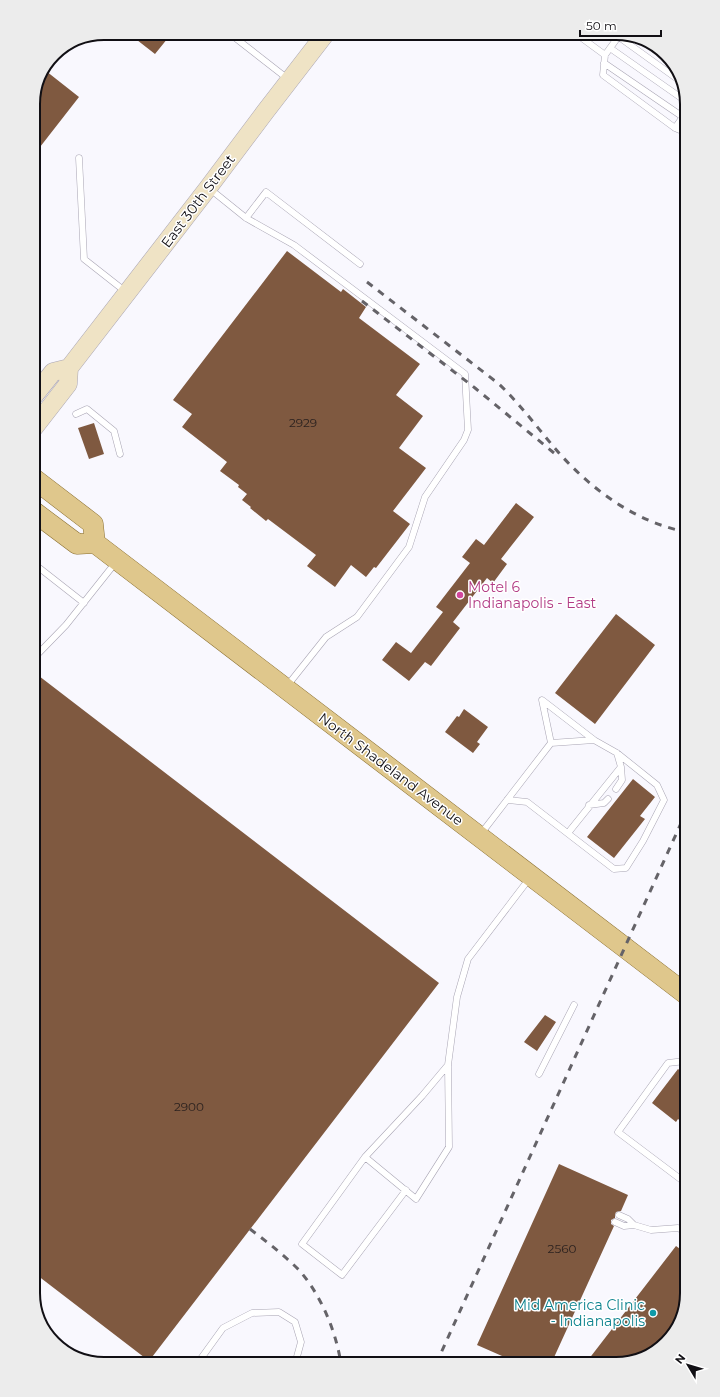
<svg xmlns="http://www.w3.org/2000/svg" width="720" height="1397" font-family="Montserrat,sans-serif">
  <rect width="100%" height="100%" fill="#f9f8fe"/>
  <path fill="#7f5940" d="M128 33H172L155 54Z
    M46 71 79 97 33 156V100Z
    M287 251 341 292 343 289 366 307 359 318 420 364 396 395 423 416 399 448 426 468 393 511 410 524 376 568 374 567 366 577 351 565 335 587 307 566 316 555 268 519 266 521 250 508 251 507 242 500 247 494 238 487 239 485 220 471 227 462 182 427 192 414 173 400Z
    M94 423 104 454 89 459 78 428Z
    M516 503 534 517 501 559 507 564 493 583 487 578 453 622 460 628 431 666 425 662 409 681 382 660 396 642 411 653 443 612 436 607 470 563 462 557 476 539 484 545Z
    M616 614 655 645 595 724 555 693Z
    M39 676 439 983 149 1361 33 1272V684Z
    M464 709 488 727 477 742 480 744 473 753 445 732 457 716 459 717Z
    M633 779 655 797 640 816 645 819 614 858 587 837Z
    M545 1015 556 1022 537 1051 524 1042Z
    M678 1069 687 1076V1126L678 1119 676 1122 652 1103Z
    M559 1164 628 1195 621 1211 616 1212 615 1215V1218L611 1220V1224L614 1226 551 1364H520L477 1345Z
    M676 1246 687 1254V1293L675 1333 643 1359 616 1364H585Z"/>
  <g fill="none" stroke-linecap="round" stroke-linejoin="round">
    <defs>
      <path id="lane" d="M229 33 288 79
        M575 33 605 55
        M621 33 605 55 603 75 675 128 687 111
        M619 37 683 83
        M657 47 660 49
        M610 48 687 102
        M604 63 683 117
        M675 128 687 133
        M79 158 84 259 126 292
        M210 189 246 218 294 245 465 374 468 430 464 440 425 497 409 547 357 617 326 637 287 686
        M246 218 266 192 360 264
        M76 414 87 409 114 431 120 454
        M33 563 84 603
        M33 659 66 625 116 562
        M616 789 622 780 621 767
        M507 800 527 802 614 869 626 868 643 841 664 800 657 785 617 753 594 740
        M589 805 604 803 608 799
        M568 833 621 767 617 753
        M480 835 551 743 542 700 594 740 551 743
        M448 1065 422 1096 365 1157 416 1199 449 1147 448 1065 457 997 468 959 529 879
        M539 1074 574 1005
        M365 1157 302 1244 342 1275 406 1190
        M687 1184 618 1132 668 1063 685 1061 687 1057
        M619 1215 628 1219 634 1225
        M615 1222 624 1226 634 1225 651 1230 678 1228 687 1233
        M197 1364 223 1328 252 1313 279 1312 295 1322 301 1342 295 1364"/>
      <path id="secondary" d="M33 397 53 372 69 368
        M33 429 68 384 69 368 208 188 265 112 326 33"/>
      <path id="primary" d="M33 478 93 524 95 543
        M33 511 77 544 95 543 687 995"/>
    </defs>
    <use href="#lane" stroke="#a9a5b4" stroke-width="7"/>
    <use href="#secondary" stroke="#a9a5b4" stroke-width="19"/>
    <use href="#primary" stroke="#896e30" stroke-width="21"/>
    <use href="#lane" stroke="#fff" stroke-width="6"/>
    <use href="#secondary" stroke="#efe3c5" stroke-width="18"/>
    <use href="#primary" stroke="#dfc78c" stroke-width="20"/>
    <path stroke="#656368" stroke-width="3" stroke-dasharray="7 7" stroke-linecap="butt" d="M367 282 499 384C521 405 539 430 559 453 592 490 637 523 687 532
      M362 301 475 388 554 453
      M250 1229C267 1242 284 1255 299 1270 321 1295 336 1331 341 1364
      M436 1364 687 810"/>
  </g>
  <circle fill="#d1479c" stroke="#fff" stroke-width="1.5" cx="460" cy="595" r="4"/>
  <circle fill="#0f9aa8" stroke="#fff" stroke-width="1.5" cx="653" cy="1313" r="4"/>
  <g text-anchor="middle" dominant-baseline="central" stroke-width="3" stroke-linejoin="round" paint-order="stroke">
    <g font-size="12" fill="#2c221f">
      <text x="303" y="422">2929</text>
      <text x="189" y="1106">2900</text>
      <text x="562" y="1248">2560</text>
    </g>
    <g font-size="14" fill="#110f14" stroke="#fff">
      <text transform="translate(198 201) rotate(-53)">East 30th Street</text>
      <text transform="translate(391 769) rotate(37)">North Shadeland Avenue</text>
    </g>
    <g font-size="14" fill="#b23c85" stroke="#fff" text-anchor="start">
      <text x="468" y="587">Motel 6<tspan x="468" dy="16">Indianapolis - East</tspan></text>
    </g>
    <g font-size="14" fill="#0d838f" stroke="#fff" text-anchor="end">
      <text x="645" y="1305">Mid America Clinic<tspan x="645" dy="16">- Indianapolis</tspan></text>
    </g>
  </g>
  <path d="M0 0H720V1397H0ZM104 40H616A64 64 0 0 1 680 104V1293A64 64 0 0 1 616 1357H104A64 64 0 0 1 40 1293V104A64 64 0 0 1 104 40Z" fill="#ececec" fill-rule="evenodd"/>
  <path fill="none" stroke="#110f14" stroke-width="2" d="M104 40H616A64 64 0 0 1 680 104V1293A64 64 0 0 1 616 1357H104A64 64 0 0 1 40 1293V104A64 64 0 0 1 104 40Z"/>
  <g transform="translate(688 1365) rotate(308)" stroke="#ffffff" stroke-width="3" paint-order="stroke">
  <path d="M0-3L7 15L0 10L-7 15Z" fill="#110f14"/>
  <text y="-6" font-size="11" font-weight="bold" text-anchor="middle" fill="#110f14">N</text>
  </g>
  <path d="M580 30v6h81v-6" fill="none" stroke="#110f14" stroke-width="2"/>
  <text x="586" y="30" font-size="12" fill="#110f14" stroke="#ffffff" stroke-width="3" paint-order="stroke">50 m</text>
</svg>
